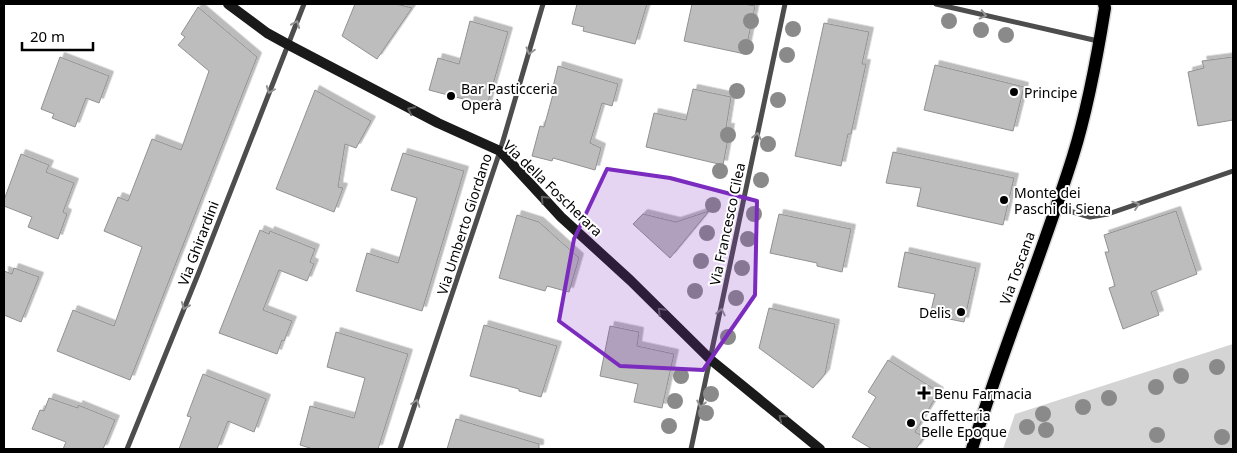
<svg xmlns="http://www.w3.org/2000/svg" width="1237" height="453" font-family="'Noto Sans',sans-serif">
  <defs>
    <filter id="shadow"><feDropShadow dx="4.5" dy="-4.5" stdDeviation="0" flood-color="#0004"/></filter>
  </defs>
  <rect width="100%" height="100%" fill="#fff"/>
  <path fill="#d4d4d4" d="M1233 344V449H1003L1015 414Z"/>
  <path fill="#bdbdbd" stroke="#919191" filter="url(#shadow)" d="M355 4H396L412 8 377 59 342 36Z
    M577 4H647L635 44 583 31 584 27 572 24Z
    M692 4H744L755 6 745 54 684 41Z
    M198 7 257 57 130 380 57 351 73 310 114 326 142 247 104 231 118 197 128 201 152 139 181 150 209 71 178 45 185 37 181 34Z
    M470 21 508 32 486 109 466 103 467 100 429 90 438 58 459 64Z
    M824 23 869 32 862 64H866L851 134H848L841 166 795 156Z
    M60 57 109 76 99 103 86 98 75 127 52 118 54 114 41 109Z
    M1233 57V120L1198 126 1188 72 1204 68 1202 61Z
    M935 65 1024 87 1013 131 924 110Z
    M558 66 618 84 612 106 602 103 590 143 601 148 595 170 553 158 552 161 532 156 540 126 544 127 555 87H553Z
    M693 89 731 97 726 128H730L723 165 646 147 654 113 686 120Z
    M315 90 371 121 356 148 345 144 338 187 343 188 334 212 276 189Z
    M893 152 1014 178 1003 225 917 206 921 188 886 183Z
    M403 153 464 171 422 311 356 291 367 253 398 263 417 198 391 190Z
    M21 154 49 165 46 172 74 183 63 212 67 214 58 239 28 227 32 217 4 206V200Z
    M709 211 670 258 633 224 643 214 676 222Z
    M1176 211 1197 274 1151 292 1159 315 1123 329 1109 288 1115 286 1105 252H1109L1104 235Z
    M779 214 851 229 842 272 817 266V263L770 253Z
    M517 215 539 222 579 258 569 292 547 286 545 291 499 278Z
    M260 230 269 234 270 231 315 249 310 262 314 264 307 281 279 270 263 310 292 321 284 341 282 340 277 354 219 333Z
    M905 252 976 268 964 322 930 315 935 294 898 287Z
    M14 268 39 277 21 322 4 315V271L12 274Z
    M769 308 835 324 825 374 813 388 759 348Z
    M484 325 557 346 541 397 519 391V389L470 376Z
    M610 326 639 332 637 346 674 354 662 408 634 402 638 384 600 376Z
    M336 332 408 354 378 449H313L300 445 310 406 354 418 365 378 327 367Z
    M888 360 939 392 915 432 924 437 916 449H872L852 437 876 397 868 392Z
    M203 374 266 399 254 432 228 421 217 449H179L191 417 187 416Z
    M49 398 78 408V405L115 420 103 449H63L66 442 32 429 40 410 44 411Z
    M456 419 539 444V449H447Z"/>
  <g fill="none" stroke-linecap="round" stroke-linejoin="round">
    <defs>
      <path id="primary" d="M972 449C1002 350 1042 255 1073 156 1088 108 1097 58 1105 8L1104 4"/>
    </defs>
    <use href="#primary" stroke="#dbdbdb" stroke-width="15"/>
    <path stroke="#4d4d4d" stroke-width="5" d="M936 4 1098 41
      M1056 207 1090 217 1108 214 1233 171
      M127 449 199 272 304 4
      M400 449 500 151 543 4
      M691 449 785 4"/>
    <path stroke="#1a1a1a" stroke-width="10" d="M228 4 267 33 287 44 438 123 500 151 561 217 630 280 711 360 820 449"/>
    <use href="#primary" stroke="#000" stroke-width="12"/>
  </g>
  <g fill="#8a8a8a">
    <circle cx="751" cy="21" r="8"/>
    <circle cx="949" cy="21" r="8"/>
    <circle cx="793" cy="29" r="8"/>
    <circle cx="981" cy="30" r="8"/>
    <circle cx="1006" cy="35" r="8"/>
    <circle cx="746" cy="47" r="8"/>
    <circle cx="787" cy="55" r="8"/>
    <circle cx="737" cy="91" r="8"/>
    <circle cx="778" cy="100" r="8"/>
    <circle cx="728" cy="135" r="8"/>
    <circle cx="768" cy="144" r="8"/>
    <circle cx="720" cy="171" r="8"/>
    <circle cx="761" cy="180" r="8"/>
    <circle cx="713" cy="205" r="8"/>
    <circle cx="754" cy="214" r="8"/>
    <circle cx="707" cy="233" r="8"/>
    <circle cx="748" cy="239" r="8"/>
    <circle cx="701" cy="261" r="8"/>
    <circle cx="742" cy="268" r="8"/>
    <circle cx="695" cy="291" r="8"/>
    <circle cx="736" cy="298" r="8"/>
    <circle cx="728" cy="337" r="8"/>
    <circle cx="1217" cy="367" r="8"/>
    <circle cx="681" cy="376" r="8"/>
    <circle cx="1181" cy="376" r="8"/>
    <circle cx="1156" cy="387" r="8"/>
    <circle cx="711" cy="394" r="8"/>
    <circle cx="1109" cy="398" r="8"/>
    <circle cx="675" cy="401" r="8"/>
    <circle cx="1083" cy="407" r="8"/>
    <circle cx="706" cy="413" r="8"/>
    <circle cx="1043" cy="414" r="8"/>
    <circle cx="669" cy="426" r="8"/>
    <circle cx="1027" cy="427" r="8"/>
    <circle cx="1046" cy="430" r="8"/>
    <circle cx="1157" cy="435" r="8"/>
    <circle cx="1222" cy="437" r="8"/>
  </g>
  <defs><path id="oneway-chevron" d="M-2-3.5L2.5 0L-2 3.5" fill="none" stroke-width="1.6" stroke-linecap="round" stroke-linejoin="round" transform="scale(1.25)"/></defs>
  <g stroke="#949494">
    <use href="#oneway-chevron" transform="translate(983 15) rotate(13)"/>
    <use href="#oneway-chevron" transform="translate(296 24) rotate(-68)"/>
    <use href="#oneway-chevron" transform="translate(530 51) rotate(106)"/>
    <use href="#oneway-chevron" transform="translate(270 90) rotate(111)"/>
    <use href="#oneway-chevron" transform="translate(757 136) rotate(-78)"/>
    <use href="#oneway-chevron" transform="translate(1136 205) rotate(-19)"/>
    <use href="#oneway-chevron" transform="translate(185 306) rotate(112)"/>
    <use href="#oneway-chevron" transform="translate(721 312) rotate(-78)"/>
    <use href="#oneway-chevron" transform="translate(416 403) rotate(-72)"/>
    <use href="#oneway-chevron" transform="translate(701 404) rotate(102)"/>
  </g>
  <g stroke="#5f5f5f">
    <use href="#oneway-chevron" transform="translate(411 110) rotate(-153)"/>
    <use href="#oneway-chevron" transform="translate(544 199) rotate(-133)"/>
    <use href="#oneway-chevron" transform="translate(661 311) rotate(-135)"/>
    <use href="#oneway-chevron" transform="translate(782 418) rotate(-141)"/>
  </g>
  <path fill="#7b2cbf" fill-opacity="0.2" stroke="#7b2cbf" stroke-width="4" stroke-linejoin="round" d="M607 169 670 178 757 201 755 295 703 370 620 366 559 321 574 239Z"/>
  <g fill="#000" stroke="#fff" stroke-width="2">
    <circle cx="1014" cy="92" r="5"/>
    <circle cx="451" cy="96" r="5"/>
    <circle cx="1004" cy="200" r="5"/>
    <circle cx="961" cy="312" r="5"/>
    <path d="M921.5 385.5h5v5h5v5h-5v5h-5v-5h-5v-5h5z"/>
    <circle cx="911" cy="423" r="5"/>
  </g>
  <g text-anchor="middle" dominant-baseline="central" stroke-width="4" stroke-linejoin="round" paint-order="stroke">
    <g font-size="14" fill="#000" stroke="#fff" text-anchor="start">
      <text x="461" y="88">Bar Pasticceria<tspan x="461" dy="16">Operà</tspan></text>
      <text x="1024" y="92">Principe</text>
      <text x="1014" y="192">Monte dei<tspan x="1014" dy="16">Paschi di Siena</tspan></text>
      <text x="951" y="312" text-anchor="end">Delis</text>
      <text x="934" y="393">Benu Farmacia</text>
      <text x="921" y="415">Caffetteria<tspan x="921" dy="16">Belle Epoque</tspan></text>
    </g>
    <g font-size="14" fill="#000" stroke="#fff">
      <text transform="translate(553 188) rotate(44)">Via della Foscherara</text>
      <text transform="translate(464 224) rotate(-72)">Via Umberto Giordano</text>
      <text transform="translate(727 224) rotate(-78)">Via Francesco Cilea</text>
      <text transform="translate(198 243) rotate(-69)">Via Ghirardini</text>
      <text transform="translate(1017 268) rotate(-70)">Via Toscana</text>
    </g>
  </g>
  <rect width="1237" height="453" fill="none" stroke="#000000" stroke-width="10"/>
  <path d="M22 42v8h71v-8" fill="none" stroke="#000000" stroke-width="2.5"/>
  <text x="30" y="42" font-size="15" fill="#000000" stroke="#ffffff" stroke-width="4" paint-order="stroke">20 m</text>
</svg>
